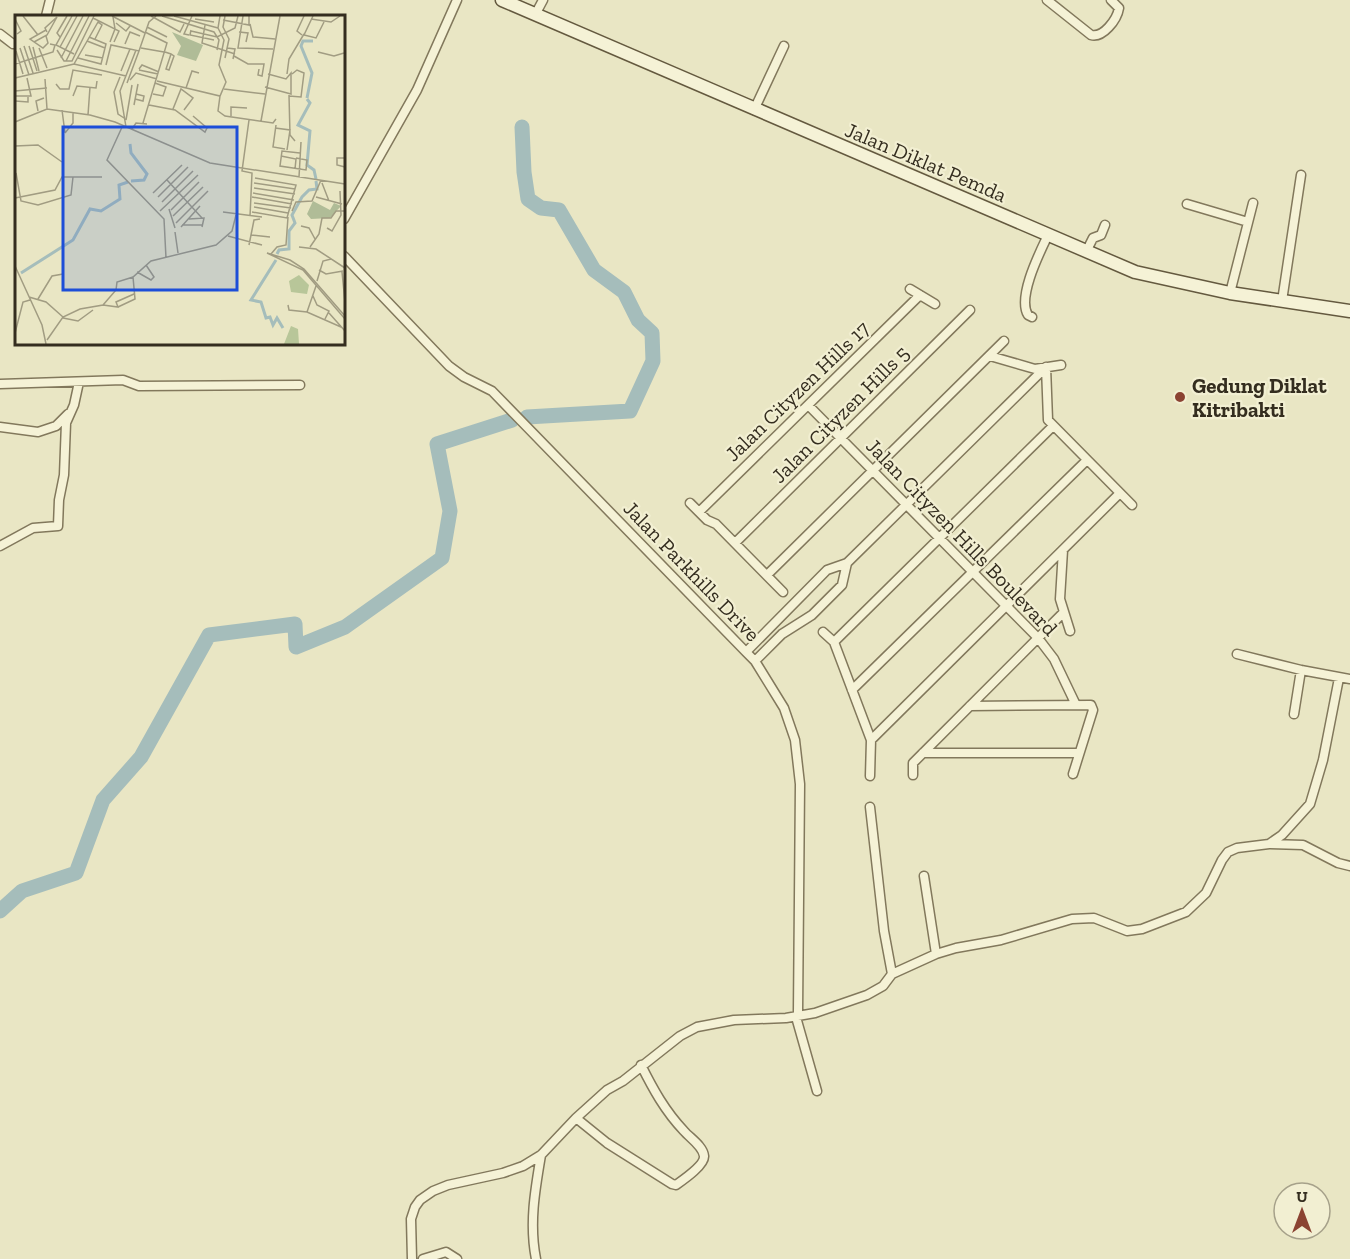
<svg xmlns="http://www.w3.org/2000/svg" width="1350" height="1259" font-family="'Zilla Slab',serif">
  <rect width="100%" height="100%" fill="#e9e6c4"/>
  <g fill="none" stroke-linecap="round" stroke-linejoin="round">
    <path stroke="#a5bdbb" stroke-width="15" d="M522 127 524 172 528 199 541 208 559 210 594 270 624 292 638 320 652 333 653 361 630 411 527 417
      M0 911 22 891 76 873 103 800 141 757 209 635 295 624 296 647 345 627 442 558 450 511 437 444 512 420"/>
    <defs>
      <path id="street" d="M1047 0 1091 35C1103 38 1117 20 1119 8L1111 0
        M535 15 543 0
        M46 16 50 0
        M0 34 13 44 16 43
        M754 110 784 46
        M1187 204 1248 222
        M344 219 417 90 457 0
        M1086 252 1093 238 1101 235 1105 225
        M344 256 449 366 464 377 492 391 746 652 755 661 784 708 795 740 800 784 798 1012
        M910 289 935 304
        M1230 293 1253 203
        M1282 301 1301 175
        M1032 317 1028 315C1017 297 1040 252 1048 235
        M990 356 1035 369 1061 365
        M1046 367 1048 420 1132 505
        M0 384 123 380 139 386 300 385
        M808 405 1038 638 1054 659 1076 705
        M0 427 38 432 56 426 68 414
        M690 503 707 520 716 524 783 592
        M699 512 920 295
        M735 543 970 310
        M0 546 33 528 58 526 59 500 64 475 66 423 74 405 79 382
        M1063 550 1060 599 1070 631
        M767 575 1004 341
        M823 632 834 642 871 740 870 776
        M834 642 1053 426
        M746 652 827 570 847 563 1046 367
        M1237 654 1301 670 1350 679
        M755 661 782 634 812 615 842 585 847 563
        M852 690 1087 460
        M970 706 1091 705 1093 710 1073 774
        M1294 714 1301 670
        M871 740 1120 493
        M923 753H1078
        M913 775V763L1064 612
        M870 807 884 931 892 974
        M1269 844 1303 845 1338 863 1350 866
        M924 876 936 954
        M796 1017 817 1091
        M576 1118 607 1143 672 1184 676 1185C683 1180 705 1165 704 1156 703 1146 690 1138 684 1131 665 1111 653 1089 641 1065
        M412 1259 411 1219 415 1207 420 1200 433 1191 448 1185 503 1173 523 1166 541 1155 576 1118 607 1090 623 1081 680 1036 697 1027 734 1020 786 1018 815 1013 867 995 883 986 892 974 936 954 956 948 1001 940 1072 919 1094 918 1127 931 1142 929 1186 912 1206 893 1222 860 1228 852 1237 848 1269 844 1282 835 1310 804 1323 760 1339 678
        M423 1259 446 1252 457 1259
        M536 1259C529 1224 535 1190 541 1155"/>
      <path id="secondary" d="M502 0 1135 272 1230 293 1350 311"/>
    </defs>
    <use href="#street" stroke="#82785c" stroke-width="11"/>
    <use href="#secondary" stroke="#64593f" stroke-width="15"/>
    <use href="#street" stroke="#f5f2d6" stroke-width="8"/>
    <use href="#secondary" stroke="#f5f2d6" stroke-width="12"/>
  </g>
  <circle fill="#8b4332" stroke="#f2efd2" stroke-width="2" cx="1180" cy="397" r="6"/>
  <g text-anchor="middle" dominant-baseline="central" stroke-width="4.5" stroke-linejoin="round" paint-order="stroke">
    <g font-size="21" fill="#342d1f" stroke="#f2efd2">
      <text transform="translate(926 162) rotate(23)">Jalan Diklat Pemda</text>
      <text transform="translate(797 391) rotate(-44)">Jalan Cityzen Hills 17</text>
      <text transform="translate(840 414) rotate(-45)">Jalan Cityzen Hills 5</text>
      <text transform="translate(962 537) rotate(46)">Jalan Cityzen Hills Boulevard</text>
      <text transform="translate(692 571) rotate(46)">Jalan Parkhills Drive</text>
    </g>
    <g font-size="21" font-weight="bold" fill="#342d1f" stroke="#f2efd2" text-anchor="start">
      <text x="1192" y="385">Gedung Diklat<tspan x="1192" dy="24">Kitribakti</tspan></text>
    </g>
  </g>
  <g transform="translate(15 15)">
    <rect width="330" height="330" fill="#e9e6c4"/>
    <path d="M284 260 294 270 292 279 276 277 274 266ZM276 311 283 314 284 329H269Z" fill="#b8c699"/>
    <path d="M157 17 188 30 181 46 162 40 166 31ZM298 186 315 195 319 188 326 191 315 203 296 204 292 199Z" fill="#b0bc97"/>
    <path fill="none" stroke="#a5bdbb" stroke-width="3" d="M292 83 297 58 286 31 288 26H298M292 84 295 88 283 110 295 116 292 150 299 155 301 164M115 129 116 138 132 159 129 165 116 166M262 239 264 235 274 234V216L280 208 277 200 287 182 294 175 302 174 301 166M261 245 236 285 246 287 251 303 255 302 258 310 262 303 268 313M6 258 58 225 75 194 86 196 105 184 104 170 113 167"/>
    <path fill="none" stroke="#a19c82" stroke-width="1.5" d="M8 1 23 20M57 1 41 30 59 39M97 1 130 18M136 1 165 17 169 9M147 1 199 17 204 25 202 35M159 1 203 13M210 1 208 12 214 24 210 43M228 1 223 33 258 34M298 1 289 20 301 23 309 7M78 3 104 16 99 27M0 4 6 16 2 19M180 4 199 7M296 4 316 7 325 1M208 5 234 10V1M101 8 111 16 115 11M235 9 238 22 260 24M190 10 187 28 220 39M132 12 152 22M31 15 15 24 28 33 33 28 31 21M176 15 175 20 199 25M176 16 202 22 220 13 223 1M224 17 233 18 231 27M174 20 169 19 177 1M287 20 282 16 289 1M45 22 42 18 52 1M74 22 91 29 90 33M19 27 32 20 42 2 30 13 32 17M95 27 100 14 98 2M110 29 115 17 125 21M9 31 18 58M14 31 22 56M18 32 24 56M45 32 62 1M5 33 14 60M24 33 32 53M126 33 149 37M212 33 220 34 218 44M330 34V53M42 35 49 46H57L79 1M1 36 8 59M150 37 156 39 159 41 154 55 151 54 156 39M303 37 319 41 329 38M70 40 88 43M219 41 233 49H249L247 61 243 60 244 54M46 43 68 1M63 43 86 49 90 33 72 26M51 46 74 1M0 49 38 37 40 30 35 29M59 49 83 7 87 10 80 24M91 50 96 30 124 36 134 7 141 1M124 54 127 50 144 57M124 55 143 59M106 56 115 34M272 59 274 44 289 19M105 62 99 77 103 99 109 103M0 63 59 49 111 61M30 64 32 94M115 65 121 58 142 64M142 66 205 81 211 67 204 50 209 25 203 13 205 1M112 68 124 36M41 69 45 74H54L58 55 87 60M250 72 276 79V58L271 64 253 59M171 73 177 56 184 58M209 74 250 79M0 76 32 73M138 79 148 81 151 72 140 68M274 80 275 120 280 126M0 81H16L12 63M58 81 62 71 81 73 82 66M205 81 203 96 210 101 258 108 261 104M274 81 286 82 289 58 282 55 277 59M120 84 128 86 129 81 121 79M0 86 13 87V82M119 90 123 69M134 90 160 95 190 117 192 113 178 101M158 94 166 74 178 83 169 95M47 95 50 118M23 96 21 86 29 83M73 100 75 72M216 101V92L232 93M111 105 117 70M234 105 227 156 237 158 235 201M246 106 265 1M0 107 32 94 75 100 100 107 195 148 330 169M128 108 152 28 130 17M108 110 92 145 149 204 151 243M261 110 258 132 270 134M111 112 105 76 121 35M260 113 275 115 272 135M117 114 121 108 132 109M50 118 58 108V97M0 131 23 130 47 147M266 141 281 144 280 154M281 143 292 145 291 155 265 151 267 136 285 138M330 143H322V150L330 152M1 158 6 186 23 190 56 180 58 162M284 162 286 127M152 165 187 203M239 168 280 174M307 168 314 186M239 173 280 179M138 178 167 150M238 178 279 185M143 182 173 152M237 182 277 189M301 182 327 189M0 183 40 175 47 162H87M147 187 178 156M239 188 276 193M239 192 273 198M154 194 160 213M156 195 184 167M145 196 183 160M277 196 281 187 297 186 306 165M208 197 247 202M237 197 272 203 281 170 240 163M158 201 188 172M174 204 189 203 187 212M161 208 193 176M167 210H187M286 211 294 213 300 224M166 212 185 191M312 213 317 216 326 200 325 176M160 217 163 238M236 220 255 222M213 221 247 230M234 230 239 205 245 204M284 232 301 234 330 253M295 232 304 219 307 203H316L321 196H330M256 239 262 232 271 230 273 202M0 251 27 310 31 329M304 255 311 259 328 256M122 257 136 265 139 262 131 250M327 257 330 287M302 266 308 246 316 244M298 281 302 290 314 296 310 304M14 282 31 287 48 302M23 284 37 261 48 259M88 290 103 292 101 287 119 279M273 290 274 295 292 297 326 312M103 292 120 284 118 262M292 297 301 271M314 298 330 316M330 301 289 254 275 245 252 238 288 255 330 304M48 303 63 306 78 295M0 318 8 287 15 285M32 325 48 302 65 294 88 290 101 275 102 267 118 262 136 246 201 230 217 216 221 200"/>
    <path fill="#1d4ed8" fill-opacity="0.15" stroke="#1d4ed8" stroke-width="3" d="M48 112H222V275H48Z"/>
    <rect width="330" height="330" fill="none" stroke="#342d1f" stroke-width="3"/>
  </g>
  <g transform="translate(1302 1211)"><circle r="28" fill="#f2efd2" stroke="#a6a18a" stroke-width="1.5"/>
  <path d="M0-4.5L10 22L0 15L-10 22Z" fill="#8b4332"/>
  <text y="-9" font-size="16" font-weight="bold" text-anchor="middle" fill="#342d1f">U</text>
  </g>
</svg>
